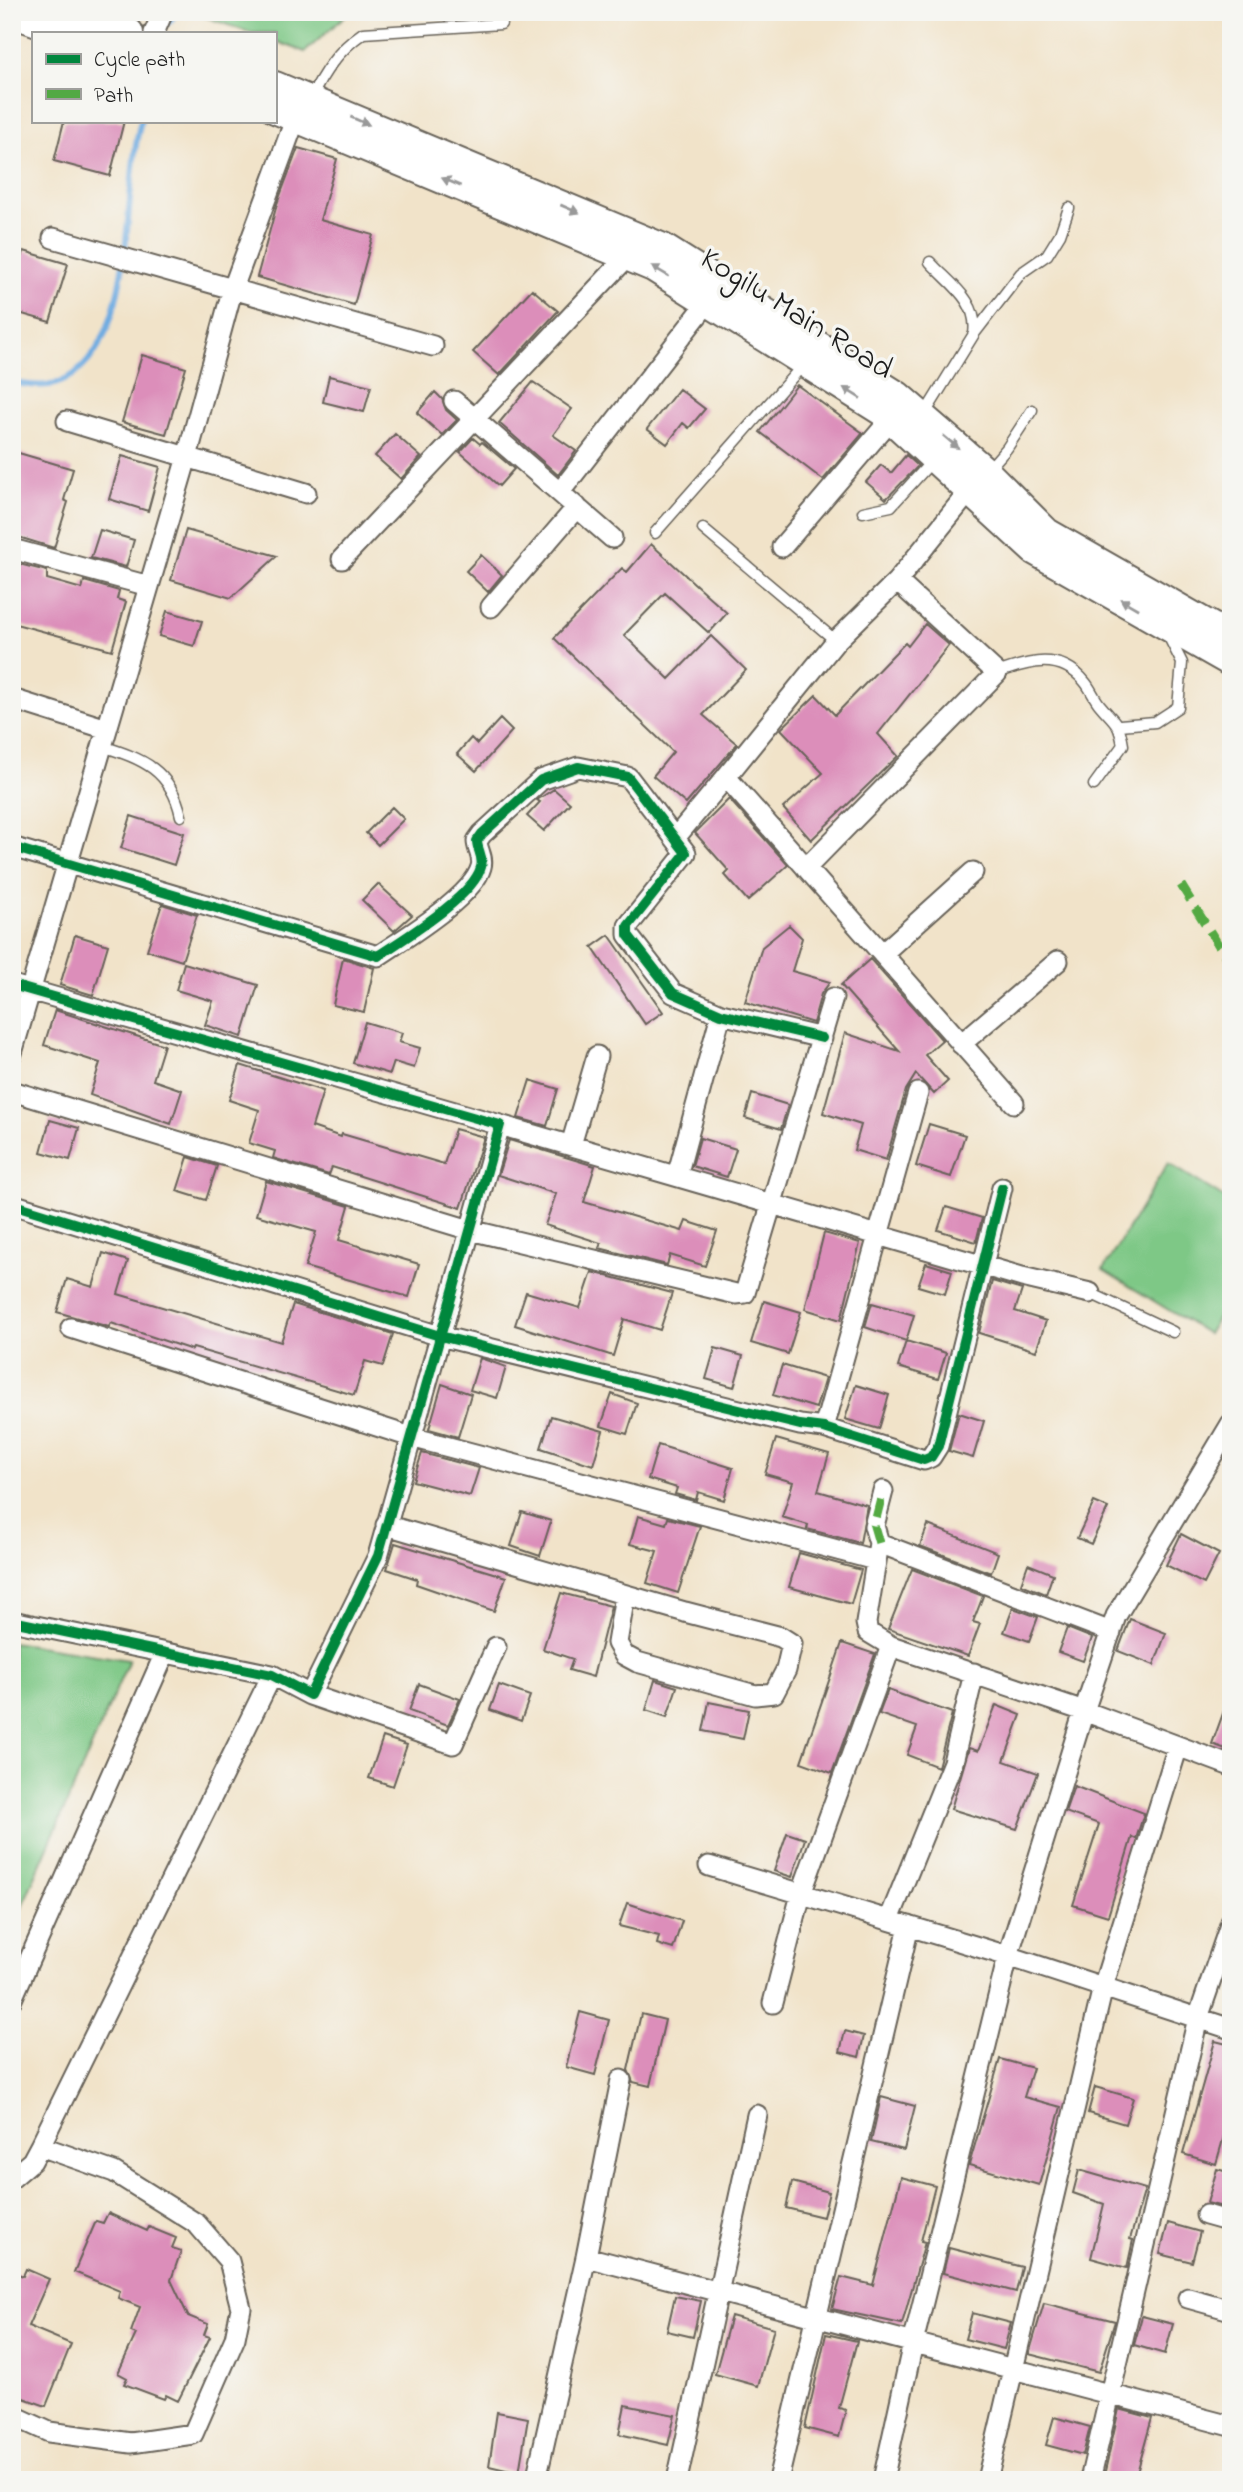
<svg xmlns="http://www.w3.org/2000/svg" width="1243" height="2492" font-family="'Indie Flower',sans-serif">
  <rect width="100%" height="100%" fill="#f6f6f2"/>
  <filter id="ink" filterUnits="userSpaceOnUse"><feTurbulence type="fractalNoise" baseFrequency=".0143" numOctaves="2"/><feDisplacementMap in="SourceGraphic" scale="14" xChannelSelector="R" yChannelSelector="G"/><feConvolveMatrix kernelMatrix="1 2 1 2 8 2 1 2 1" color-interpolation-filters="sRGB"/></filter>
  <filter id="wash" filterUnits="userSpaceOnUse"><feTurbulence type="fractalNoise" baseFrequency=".00686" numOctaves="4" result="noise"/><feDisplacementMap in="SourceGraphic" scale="28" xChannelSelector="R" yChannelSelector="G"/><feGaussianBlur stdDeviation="1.57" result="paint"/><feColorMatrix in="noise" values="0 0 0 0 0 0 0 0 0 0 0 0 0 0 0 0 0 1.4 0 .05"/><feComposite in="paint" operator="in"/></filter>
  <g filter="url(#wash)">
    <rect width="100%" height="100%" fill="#f1e3c9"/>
    <path fill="#7ec886" stroke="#4d7251" stroke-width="2" d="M191 12H369L347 14 305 52 275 41V33H251Z
      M1168 1163 1231 1202V1296L1208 1334 1103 1270Z
      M12 1642 129 1660 12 1930Z"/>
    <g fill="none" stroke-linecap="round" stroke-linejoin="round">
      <path stroke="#6face1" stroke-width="6" d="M168 23 178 12
        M12 383C24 384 44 388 55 384 140 356 121 190 141 121"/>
    </g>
    <g id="blocks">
      <path fill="#dc8eba" d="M64 121H124L110 176 54 161Z
        M298 148 337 159 320 220 373 235 354 305 257 277 277 204Z
        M24 251 68 264 50 322 12 311V292Z
        M532 289 558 311 499 375 473 352Z
        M142 355 186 368 166 434 122 422Z
        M329 376 371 386 364 412 323 402Z
        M533 382 572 409 553 435 576 451 558 475 499 423Z
        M797 385 863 433 823 480 760 432Z
        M679 389 705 409 689 428 683 423 667 444 647 429Z
        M435 392 442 399 446 410 457 420 442 435 417 413Z
        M395 434 421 457 401 479 375 456Z
        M473 438 480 444 482 442 514 469 499 486 460 452Z
        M12 451 73 469 64 500 68 502 54 548 12 535Z
        M906 455 918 466 886 499 866 482 881 465 891 473Z
        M122 456 160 467 148 511 109 499Z
        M100 530 134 540 126 567 91 558Z
        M186 530 277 556 231 598 171 580Z
        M651 544 727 613 709 633 665 593 624 635 669 679 711 636 746 670 703 715 737 744 686 804 653 776 673 752 554 638 622 568 627 572Z
        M481 555 502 575 488 592 466 571Z
        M15 563 47 571V579L82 589 84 581 119 591 117 599 126 602 112 650 12 623V573Z
        M167 611 202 621 194 646 159 636Z
        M925 624 949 645 878 734 898 756 811 840 783 808 823 773 781 729 816 695 835 715 893 655 905 643 908 646Z
        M500 719 512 731 476 771 457 754 471 738 477 744Z
        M554 789 570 803 544 831 527 816 540 802 537 800Z
        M729 799 788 865 748 901 725 875 729 871 695 833Z
        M392 807 404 819 378 845 366 833Z
        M131 816 184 833 174 865 121 848Z
        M378 884 412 915 394 931 362 900Z
        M162 904 197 915 182 961 147 950Z
        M789 925 802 938 792 971 830 982 821 994 813 1023 745 1002 762 947Z
        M75 935 108 945 93 995 60 985Z
        M609 935 663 1012 645 1024 592 947Z
        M343 958 374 968 364 1012 333 1005Z
        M870 959 942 1040 925 1055 948 1081 934 1094 916 1074 906 1090 886 1160 854 1150 861 1125 823 1113 845 1033 899 1051 841 985Z
        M184 963 258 985 242 1037 205 1025 213 1001 176 990Z
        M55 1010 164 1045 153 1080 182 1090 171 1124 90 1095 100 1063 44 1045Z
        M365 1022 402 1033 399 1042 420 1048 414 1068 394 1062 390 1074 353 1063Z
        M240 1065 323 1091 312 1127 341 1137 342 1134 444 1164 455 1129 484 1137 461 1208 332 1167 329 1175 273 1158 275 1151 249 1143 259 1110 229 1100Z
        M530 1080 558 1089 547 1126 518 1118Z
        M752 1094 788 1105 781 1129 745 1118Z
        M50 1120 79 1128 70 1160 41 1152Z
        M929 1124 965 1135 951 1177 916 1166Z
        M700 1138 736 1149 727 1177 692 1166Z
        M509 1140 595 1166 584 1202 682 1231 686 1221 717 1231 705 1266 670 1255 667 1265 599 1248 601 1243 545 1225 556 1194 498 1175Z
        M188 1157 217 1166 206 1200 177 1191Z
        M266 1181 349 1206 339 1240 419 1264 409 1297 305 1267 316 1232 256 1215Z
        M946 1207 982 1218 976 1242 938 1230Z
        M824 1233 860 1243 841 1320 805 1309Z
        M103 1253 128 1261 118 1294 281 1342 293 1304 393 1334 383 1366 365 1361 354 1395 193 1348 192 1350 111 1323 109 1327 57 1312 67 1279 93 1287Z
        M926 1263 952 1271 945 1294 918 1286Z
        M592 1272 672 1293 660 1330 624 1319 613 1356 515 1325 526 1292 580 1308Z
        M992 1281 1022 1290 1015 1311 1046 1321 1036 1351 979 1333Z
        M764 1301 801 1312 788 1354 751 1343Z
        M872 1303 914 1315 906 1341 865 1327Z
        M906 1341 946 1353 938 1379 898 1367Z
        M715 1348 743 1356 734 1387 706 1379Z
        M480 1358 506 1367 497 1398 470 1390Z
        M782 1365 825 1378 816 1408 773 1395Z
        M442 1384 471 1394 458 1437 429 1429Z
        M856 1385 889 1395 879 1429 845 1419Z
        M612 1394 637 1403 627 1434 601 1426Z
        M959 1413 984 1421 973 1458 949 1451Z
        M551 1416 603 1431 593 1465 541 1448Z
        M776 1439 829 1454 818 1491 867 1505 860 1543 807 1529 808 1525 782 1517 793 1482 765 1474Z
        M658 1445 733 1468 724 1500 698 1492 696 1500 675 1494 677 1488 648 1479Z
        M422 1453 479 1468 470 1496 413 1481Z
        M1094 1502 1108 1508 1091 1544 1077 1538Z
        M522 1512 551 1521 540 1556 511 1546Z
        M638 1516 666 1524 668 1518 700 1526 678 1593 647 1583 657 1551 630 1544Z
        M928 1525 998 1553 991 1573 920 1546Z
        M1181 1534 1219 1554 1204 1584 1166 1565Z
        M395 1543 506 1577 494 1611 416 1584 417 1579 387 1569Z
        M799 1553 861 1570 851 1604 789 1587Z
        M1028 1564 1053 1574 1046 1594 1021 1584Z
        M912 1569 983 1596 973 1622 980 1624 968 1656 888 1629Z
        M561 1593 611 1606 593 1677 569 1670 573 1659 543 1649Z
        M1013 1608 1038 1617 1029 1641 1004 1632Z
        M1130 1619 1166 1633 1154 1665 1118 1651Z
        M1067 1628 1092 1638 1083 1661 1058 1652Z
        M842 1643 875 1654 832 1773 801 1762Z
        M655 1680 677 1687 667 1717 646 1710Z
        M419 1684 460 1699 448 1725 409 1711Z
        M499 1685 530 1696 521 1721 490 1710Z
        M888 1690 952 1713 938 1767 907 1755 917 1727 879 1714Z
        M1229 1697 1231 1698V1751L1212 1744Z
        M709 1702 749 1710 743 1739 703 1731Z
        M996 1705 1021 1715 1004 1761 1038 1773 1017 1829 951 1809 969 1748 978 1751Z
        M383 1737 407 1745 393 1786 369 1778Z
        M1074 1786 1144 1813 1136 1839 1132 1837 1108 1916 1073 1905 1099 1824 1065 1812Z
        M787 1833 805 1839 792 1877 774 1871Z
        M627 1903 682 1921 673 1949 657 1944 659 1936 619 1926Z
        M580 2012 609 2020 595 2075 566 2067Z
        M641 2014 665 2020 650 2086 633 2082 628 2070Z
        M845 2031 864 2036 859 2057 840 2052Z
        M1215 2041 1231 2045V2130L1226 2129 1216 2164 1183 2154Z
        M1000 2059 1033 2068 1024 2097 1061 2107 1039 2185 969 2165Z
        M1095 2087 1133 2098 1125 2124 1088 2113Z
        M881 2097 915 2106 904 2150 871 2142Z
        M1217 2169 1231 2173V2209L1207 2203Z
        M1079 2170 1145 2189 1130 2239 1133 2240 1127 2268 1091 2258 1104 2204 1073 2193Z
        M901 2177 935 2186 921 2241 925 2242 902 2324 832 2309 841 2277 873 2285Z
        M792 2182 829 2192 823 2217 786 2208Z
        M108 2213 147 2231 149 2227 176 2238 172 2248 181 2251 171 2280 188 2316 208 2324 204 2335 210 2337 178 2401 166 2395 164 2399 124 2384 127 2378 118 2373 136 2334 131 2332 140 2307 118 2298 120 2291 74 2272 96 2221 103 2223Z
        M1168 2223 1200 2232 1192 2262 1160 2254Z
        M949 2248 1022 2267 1016 2292 943 2273Z
        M26 2269 49 2279 28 2326 71 2344 46 2406 12 2394V2283L16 2273 23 2276Z
        M675 2296 701 2301 693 2337 667 2331Z
        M1044 2303 1115 2321 1099 2372 1029 2354Z
        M972 2313 1011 2323 1004 2349 965 2339Z
        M731 2316 774 2328 758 2386 715 2374Z
        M1142 2316 1173 2324 1165 2354 1134 2345Z
        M826 2334 857 2341 839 2408 846 2410 839 2437 805 2428Z
        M625 2405 675 2415 668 2445 619 2434Z
        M1119 2409 1152 2418 1135 2480H1103Z
        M497 2412 528 2418 519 2473 489 2466Z
        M1054 2417 1090 2427 1083 2455 1046 2445Z"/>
    </g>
  </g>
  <g filter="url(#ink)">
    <use href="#blocks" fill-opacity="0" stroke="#676259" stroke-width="2"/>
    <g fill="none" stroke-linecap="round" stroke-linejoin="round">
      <defs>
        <path id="service" d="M310 100C323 73 338 50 363 33L501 24
          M930 262C950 284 979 301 974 334
          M924 415 974 334 1021 273 1047 255 1060 234 1069 208
          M987 471 1007 448 1032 410
          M863 512 891 506 934 459
          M703 529 836 641
          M655 533 803 365
          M997 673C1029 661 1061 652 1085 682 1091 689 1094 698 1100 705 1114 722 1119 721 1123 745L1094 785
          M1120 725 1155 722 1178 707 1182 663 1168 635
          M102 746C143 759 171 770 181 816
          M1090 1293 1173 1332"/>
        <path id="minor" d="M154 33 163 12
          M53 238 433 346
          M454 401 612 538
          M67 421 306 493
          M560 492 708 302
          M782 547 891 419
          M12 549 149 586
          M342 559 628 256
          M897 581 836 641 726 777 1014 1103
          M491 607 577 507
          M12 699 107 729
          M676 837 726 777
          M12 847 378 956C403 939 473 897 481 867 484 857 477 850 477 841L482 834 541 780 578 767 628 777 686 853 628 926V935L673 993 721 1014 822 1038
          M806 868 997 673 897 581 976 483
          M882 954 973 872
          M12 985 500 1125 378 1556 310 1695 272 1675 12 1621
          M961 1044 1058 961
          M12 1053 187 457 232 291 296 117 303 109
          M12 1091 470 1230 736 1294 745 1293 833 998
          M500 1125 1022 1277 1090 1293
          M571 1145 597 1056
          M677 1176 721 1014
          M12 1204 440 1336 800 1425 824 1428 924 1460 931 1457 938 1446 1002 1188
          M71 1328 411 1437 875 1560
          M824 1428 918 1093
          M883 1491 874 1526 879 1543 866 1623 868 1632 891 1646 1084 1711 1231 1766
          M386 1525 685 1612 781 1637 792 1644 786 1670 774 1693 755 1695 637 1662 624 1655 617 1643 625 1595
          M879 1543 1111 1632
          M310 1695 453 1744 496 1647
          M709 1866 1008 1956 1231 2029
          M889 1920 953 1762 974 1673
          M12 1999 165 1653
          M773 2003 801 1894 891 1646
          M12 2178 32 2161 40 2146 272 1675
          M1206 2215 1231 2222
          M586 2257 1231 2426
          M1188 2298 1231 2310
          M12 2415 49 2432 131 2443 193 2434 235 2338 241 2308 229 2261 197 2224 114 2172 40 2146
          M536 2480 586 2257 621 2080
          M677 2480 757 2115
          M778 2480 909 1926
          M883 2480 913 2343 1008 1956 1084 1711 1116 1616 1231 1424
          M987 2480 1103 1987 1178 1746
          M1090 2480 1198 2018 1231 1922"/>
        <path id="secondary" d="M72 12 129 33
          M12 13 69 33
          M275 86 663 248 898 396 986 472 1047 533 1231 638
          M275 109 653 267 885 413 1034 550 1231 662"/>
      </defs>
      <use href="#service" stroke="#676259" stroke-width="13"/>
      <use href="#minor" stroke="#676259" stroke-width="23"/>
      <use href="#secondary" stroke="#676259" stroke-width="32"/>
      <use href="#service" stroke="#fff" stroke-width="10"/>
      <use href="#minor" stroke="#fff" stroke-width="19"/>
      <use href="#secondary" stroke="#fff" stroke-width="28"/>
      <path stroke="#52a943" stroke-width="9" stroke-dasharray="18 9" stroke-linecap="butt" d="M1181 885 1231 965
        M879 1543 874 1526 883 1491"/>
      <defs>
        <path id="cycleway" d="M12 847 378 956C403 939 473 897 481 867 484 857 477 850 477 841L482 834 541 780 578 767 628 777 686 853 628 926V935L673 993 721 1014 822 1038
          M12 985 500 1125 378 1556 310 1695 272 1675 12 1621
          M12 1204 440 1336 800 1425 824 1428 924 1460 931 1457 938 1446 1002 1188"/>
      </defs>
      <use href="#cycleway" stroke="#f6f6f2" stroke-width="15"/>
      <use href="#cycleway" stroke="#00873e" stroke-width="10"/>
    </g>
    <defs><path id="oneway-solid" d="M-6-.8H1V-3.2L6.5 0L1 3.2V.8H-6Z" transform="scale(1.75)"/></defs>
    <g fill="#999">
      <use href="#oneway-solid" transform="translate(360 121) rotate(23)"/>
      <use href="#oneway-solid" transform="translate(451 182) rotate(-157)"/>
      <use href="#oneway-solid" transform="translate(570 209) rotate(23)"/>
      <use href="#oneway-solid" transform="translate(660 271) rotate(-149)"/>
      <use href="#oneway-solid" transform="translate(852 393) rotate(-148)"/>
      <use href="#oneway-solid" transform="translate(951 442) rotate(40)"/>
      <use href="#oneway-solid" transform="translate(1129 604) rotate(-150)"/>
    </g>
  </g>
  <g text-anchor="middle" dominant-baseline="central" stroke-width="7" stroke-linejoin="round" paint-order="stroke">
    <g font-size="32" fill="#1c1c1c" stroke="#f6f6f2">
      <text transform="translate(796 315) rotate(32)">Kogilu Main Road</text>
    </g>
  </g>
  <rect width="1243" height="2492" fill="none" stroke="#f6f6f2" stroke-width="42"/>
  <rect x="32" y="32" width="245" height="91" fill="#f6f6f2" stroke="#9f9f9c" stroke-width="2"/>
  <rect x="46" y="54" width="35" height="10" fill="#00873e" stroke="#9f9f9c" stroke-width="2"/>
  <text x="94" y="66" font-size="21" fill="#1c1c1c">Cycle path</text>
  <rect x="46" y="89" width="35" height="10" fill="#52a943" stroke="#9f9f9c" stroke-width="2"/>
  <text x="94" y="102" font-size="21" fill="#1c1c1c">Path</text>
</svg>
